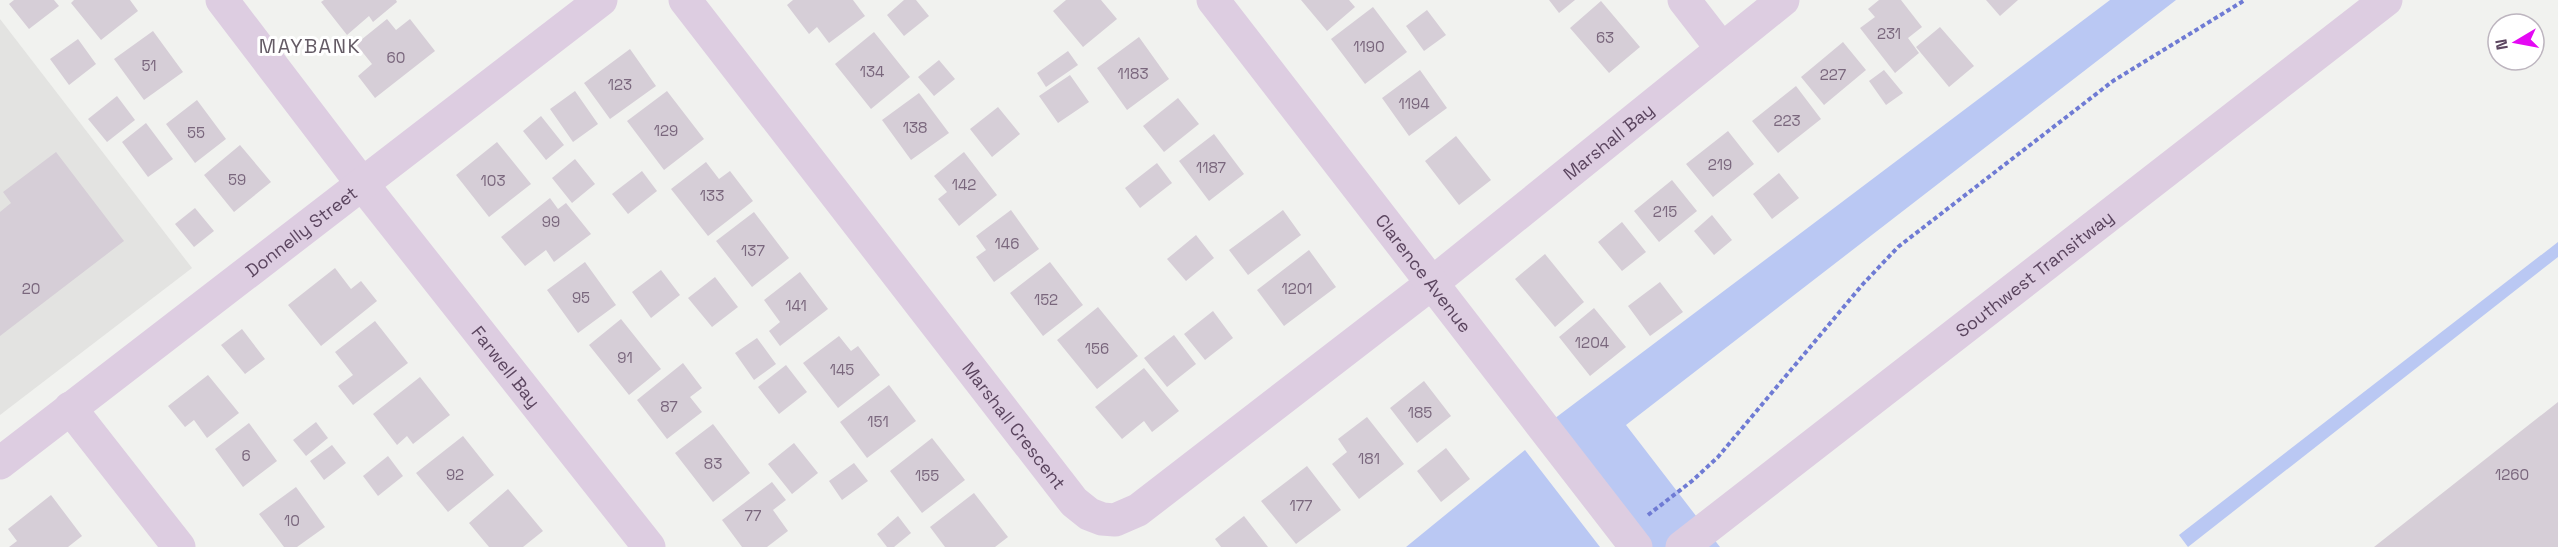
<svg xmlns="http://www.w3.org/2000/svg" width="2558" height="547" font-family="'Space Grotesk',sans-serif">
  <rect width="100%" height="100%" fill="#f1f2ef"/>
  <path fill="#e3e3e1" d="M0 19 192 268 0 415Z"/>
  <path fill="#bac8f3" d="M2110 0H2176L1626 425 1720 547H1636L1542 428Z
    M2558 242V257L2188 547 2179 535Z
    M1525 450 1600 547H1406Z"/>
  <path fill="#d6ced7" d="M14 0H54L59 6 29 29 9 4Z
    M74 0H130L138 11 101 40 71 3Z
    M324 0H396L397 2 373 22 369 16 347 35 321 2Z
    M793 0H853L865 16 829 43 817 27 809 34 787 5Z
    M904 0H916L929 16 904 36 887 15Z
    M1066 0H1101L1117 19 1083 47 1053 11Z
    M1301 0H1349L1355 7 1327 31Z
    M1549 0H1575L1559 13Z
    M1879 0H1901L1922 27 1908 38 1919 53 1895 73 1860 28 1875 17 1868 9Z
    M1986 0H2018L2000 16Z
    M1601 1 1640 47 1609 73 1570 28Z
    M1373 7 1407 52 1365 84 1331 39Z
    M1427 10 1446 35 1424 51 1406 26Z
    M387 19 396 30 410 19 435 51 375 98 358 76 372 64 356 44Z
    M1940 27 1974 66 1949 87 1916 47Z
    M153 31 183 72 144 100 114 59Z
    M874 32 910 77 871 109 835 64Z
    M1139 37 1169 79 1127 110 1097 68Z
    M78 39 96 64 69 85 50 59Z
    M1843 42 1866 70 1824 105 1801 77Z
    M630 49 656 86 610 119 584 83Z
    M1068 51 1078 65 1046 87 1037 73Z
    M939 60 955 79 934 96 918 77Z
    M1420 70 1447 108 1409 136 1382 98Z
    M1884 70 1903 93 1886 105 1869 81Z
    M1070 75 1089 102 1058 123 1039 96Z
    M1796 86 1821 119 1778 153 1752 121Z
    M575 91 598 124 573 142 550 109Z
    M667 91 704 139 664 170 627 121Z
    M919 93 949 133 911 160 882 120Z
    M117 96 135 120 107 142 88 119Z
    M1178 98 1199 124 1164 152 1143 126Z
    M197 100 226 139 195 163 166 124Z
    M998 107 1020 134 992 157 970 129Z
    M541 116 564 145 546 160 523 131Z
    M146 123 173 159 148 177 122 142Z
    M1728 131 1754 164 1713 197 1686 164Z
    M1214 134 1244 174 1209 201 1179 161Z
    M1456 136 1491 180 1459 205 1425 161Z
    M497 142 531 184 489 217 456 175Z
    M240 145 271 182 234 212 204 175Z
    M56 152 124 241 0 336V212L11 203 3 192Z
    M964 152 997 195 959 226 938 199 947 192 934 176Z
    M575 159 595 184 572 203 552 178Z
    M706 162 719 179 730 171 753 201 708 236 671 189Z
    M1157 163 1172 183 1140 208 1125 188Z
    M642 171 657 191 628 214 612 194Z
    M1779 173 1799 198 1772 219 1753 194Z
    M1672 180 1697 211 1659 242 1634 211Z
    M550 198 558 209 566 203 591 234 554 262 546 250 525 266 501 237Z
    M195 208 214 231 194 247 175 224Z
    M1011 210 1039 249 994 282 976 257 986 250 976 236Z
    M1283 210 1301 235 1248 275 1229 250Z
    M754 212 789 258 752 287 716 241Z
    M1712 215 1732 240 1714 255 1694 231Z
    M1622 222 1646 252 1622 271 1598 242Z
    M1196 235 1214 258 1186 281 1167 259Z
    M1309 250 1336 287 1284 326 1257 290Z
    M1545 254 1584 302 1555 327 1515 279Z
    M585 262 616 305 578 333 547 290Z
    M1050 262 1083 305 1043 336 1010 293Z
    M335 268 351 289 361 281 377 301 321 346 288 305Z
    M661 270 680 295 651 318 632 292Z
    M800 272 828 309 780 346 769 331 780 322 764 300Z
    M715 277 738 307 712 327 688 298Z
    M1660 282 1683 312 1650 336 1628 306Z
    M1098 307 1138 356 1097 389 1057 340Z
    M1594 308 1626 347 1590 376 1559 337Z
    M1213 311 1233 338 1205 360 1184 334Z
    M621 319 661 369 629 395 589 345Z
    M375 321 408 363 353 405 338 386 353 375 335 352Z
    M242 329 265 359 245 374 221 345Z
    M1174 335 1196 364 1167 387 1144 358Z
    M839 336 851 351 858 346 880 375 838 408 803 363Z
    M757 338 776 364 754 380 735 353Z
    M683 363 702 388 690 397 702 412 667 439 637 400Z
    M786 365 807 392 779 414 758 387Z
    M1144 368 1179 411 1152 432 1144 421 1122 439 1095 407Z
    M208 375 239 413 207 438 194 420 185 427 168 406Z
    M420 377 450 415 413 444 407 436 397 445 373 414Z
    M1424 381 1451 416 1417 443 1390 408Z
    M889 385 916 421 867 458 840 422Z
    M2558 402V547H2374Z
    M1367 417 1404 464 1359 499 1332 464 1347 452 1338 439Z
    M316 422 328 438 306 456 293 440Z
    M249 423 277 461 243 487 215 449Z
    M713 424 750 473 713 502 675 453Z
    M463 436 494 475 448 512 416 473Z
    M932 438 965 480 922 513 890 471Z
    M794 443 818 473 792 494 768 464Z
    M332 445 346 463 324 480 310 461Z
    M1446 448 1470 479 1441 502 1417 471Z
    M388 456 403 476 378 496 363 476Z
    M854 463 868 481 842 500 829 481Z
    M1307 466 1341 510 1296 544 1261 501Z
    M772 482 786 500 773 510 788 531 767 547H742L722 520Z
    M296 487 325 527 297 547H284L259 514Z
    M508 489 543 531 523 547H489L469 523Z
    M974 493 1008 537 995 547H945L930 527Z
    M51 495 82 536 68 547H9L17 541 8 529Z
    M898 516 911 533 894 547H887L877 534Z
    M1244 516 1268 547H1221L1215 539Z"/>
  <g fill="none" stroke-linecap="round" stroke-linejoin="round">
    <path stroke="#6f7bd4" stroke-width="4" stroke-dasharray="4.5 3" stroke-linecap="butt" d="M1648 515 1692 481 1718 457 1863 284 1898 247 2113 81 2245 0"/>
    <g stroke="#ddcde1" stroke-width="33">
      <path id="s1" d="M222 0 363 185 649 547"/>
      <path id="s2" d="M685 0 1074 502 1089 514 1102 519 1115 520 1138 510 1431 284 1783 0"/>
      <path id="s3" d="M1213 0 1636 547"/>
      <path d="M1684 0 1722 49"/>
      <path d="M70 408 179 547"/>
      <path id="s4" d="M0 463 601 0"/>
      <path id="s5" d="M1682 547 2386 0"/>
    </g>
  </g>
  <g text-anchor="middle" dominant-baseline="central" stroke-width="6" stroke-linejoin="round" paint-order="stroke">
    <g font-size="15" fill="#7a677d">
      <text x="1889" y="33">231</text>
      <text x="1605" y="37">63</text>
      <text x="1369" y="46">1190</text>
      <text x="396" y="57">60</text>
      <text x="149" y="65">51</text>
      <text x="872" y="71">134</text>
      <text x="1133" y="73">1183</text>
      <text x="1833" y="74">227</text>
      <text x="620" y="84">123</text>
      <text x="1414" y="103">1194</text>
      <text x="1787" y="120">223</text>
      <text x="915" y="127">138</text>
      <text x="666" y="130">129</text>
      <text x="196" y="132">55</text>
      <text x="1720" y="164">219</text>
      <text x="1211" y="167">1187</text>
      <text x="237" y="179">59</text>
      <text x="493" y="180">103</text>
      <text x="964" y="184">142</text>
      <text x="712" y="195">133</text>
      <text x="1665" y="211">215</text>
      <text x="551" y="221">99</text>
      <text x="1007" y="243">146</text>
      <text x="753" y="250">137</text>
      <text x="31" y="288">20</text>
      <text x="1297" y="288">1201</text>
      <text x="581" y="297">95</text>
      <text x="1046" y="299">152</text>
      <text x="796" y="305">141</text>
      <text x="1592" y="342">1204</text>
      <text x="1097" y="348">156</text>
      <text x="625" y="357">91</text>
      <text x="842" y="369">145</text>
      <text x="669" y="406">87</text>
      <text x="1420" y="412">185</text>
      <text x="878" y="421">151</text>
      <text x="246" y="455">6</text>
      <text x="1369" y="458">181</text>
      <text x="713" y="463">83</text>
      <text x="455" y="474">92</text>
      <text x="2512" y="474">1260</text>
      <text x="927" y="475">155</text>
      <text x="1301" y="505">177</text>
      <text x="753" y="515">77</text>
      <text x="292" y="520">10</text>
    </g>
    <g font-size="18" fill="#5b455f" stroke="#fff">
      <text stroke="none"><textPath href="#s2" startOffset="1304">Marshall Bay</textPath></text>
      <text stroke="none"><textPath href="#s4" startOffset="380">Donnelly Street</textPath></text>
      <text stroke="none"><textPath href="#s3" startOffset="345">Clarence Avenue</textPath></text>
      <text stroke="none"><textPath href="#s5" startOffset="446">Southwest Transitway</textPath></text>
      <text stroke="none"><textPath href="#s1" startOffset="464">Farwell Bay</textPath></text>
      <text stroke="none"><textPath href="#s2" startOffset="538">Marshall Crescent</textPath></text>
    </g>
    <g font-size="20" letter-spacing="1.5" fill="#645b65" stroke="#fff">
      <text x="310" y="46">MAYBANK</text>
    </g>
  </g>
  <g transform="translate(2516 42) rotate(260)"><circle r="28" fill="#ffffff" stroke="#bdb5bf" stroke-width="1.5"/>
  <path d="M0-4.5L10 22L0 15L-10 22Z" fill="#e409f3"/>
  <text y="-9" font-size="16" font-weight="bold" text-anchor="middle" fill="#5b455f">N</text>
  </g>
</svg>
